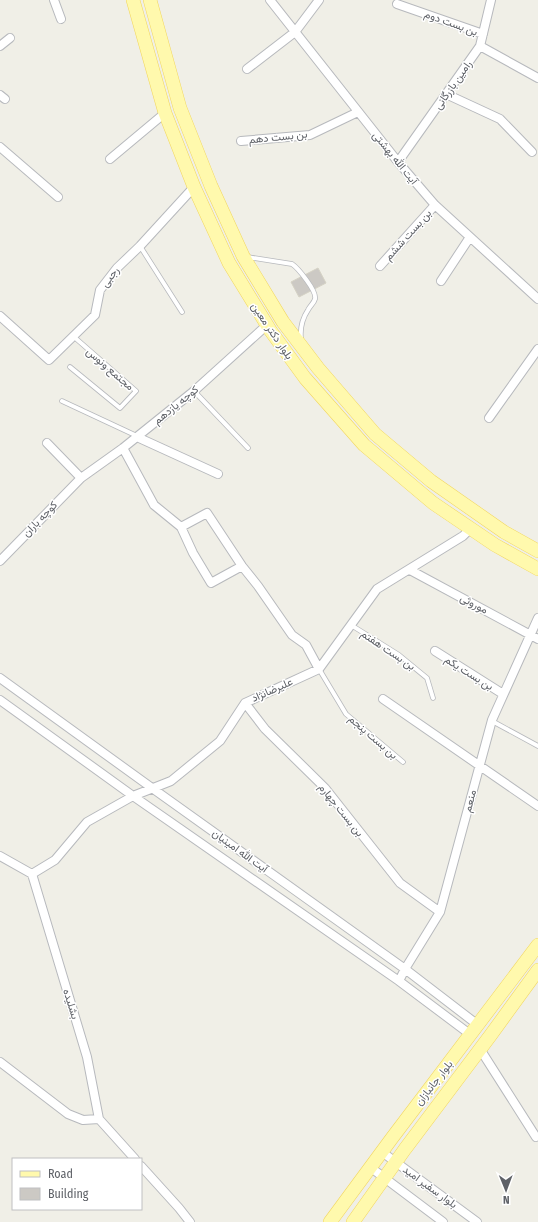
<svg xmlns="http://www.w3.org/2000/svg" width="538" height="1222" font-family="'Fira Sans Condensed',Vazirmatn,sans-serif">
  <rect width="100%" height="100%" fill="#f0efe7"/>
  <path fill="#ccc9c4" stroke="#d5d2c5" d="M318 268 326 283 299 297 291 282Z"/>
  <g fill="none" stroke-linecap="round" stroke-linejoin="round">
    <defs>
      <path id="lane" d="M140 246 182 312
        M247 257 292 264C298 268 317 291 315 299 314 303 310 306 308 310 302 319 300 329 301 339
        M70 367 120 408 136 391 73 336
        M194 391 248 448
        M62 401 137 436
        M351 625 399 655 427 678 433 698
        M319 669 346 714 403 762
        M492 721 538 746"/>
      <path id="street" d="M54 0 61 19
        M270 0 398 162 435 205 538 299
        M397 4 483 34
        M0 46 10 38
        M480 46 538 78
        M247 69 295 32 319 0
        M446 94 500 119 532 152
        M0 95 5 99
        M241 141 310 135 358 112
        M0 147 58 197
        M110 159 165 113
        M398 162 480 46 491 0
        M380 266 435 205
        M441 281 470 237
        M0 316 49 360 95 315 100 290 117 268 140 246 194 187
        M489 418 538 349
        M137 437 218 474
        M47 443 81 478
        M123 448 154 505 181 527
        M0 561 81 478 123 448 194 391 267 325
        M242 566 211 583 193 553 181 527 207 513 242 566 258 586 292 635 306 645 319 669
        M410 570 538 639
        M435 651 503 694
        M0 678 152 788 405 969 478 1025
        M383 699 538 806
        M0 700 133 796 399 981 471 1035
        M245 703 265 729 325 788 400 883 440 912
        M0 856 32 874 87 1057 99 1119 135 1159
        M32 874 55 860 87 822 133 796 171 781 220 741 245 703 319 669 377 589 463 536 470 529
        M399 981 405 969 440 912 492 720 538 618
        M480 1049 536 1137
        M0 1062 68 1114 83 1120 99 1119
        M382 1152 477 1222
        M141 1166 179 1208 190 1222
        M370 1167 443 1222"/>
      <path id="primary" d="M133 0 165 113 194 187 229 263 270 330 305 378 364 445 433 503 495 545 538 569
        M150 0 180 108 211 186 243 256 283 322 318 368 375 434 431 481 504 532 538 551
        M330 1222 392 1138 538 945
        M353 1222 405 1149 490 1036 538 970"/>
    </defs>
    <use href="#lane" stroke="#b7b9bd" stroke-width="5.5"/>
    <use href="#street" stroke="#b7b9bd" stroke-width="10"/>
    <use href="#primary" stroke="#f2d65e" stroke-width="14"/>
    <use href="#lane" stroke="#fff" stroke-width="4"/>
    <use href="#street" stroke="#fff" stroke-width="8"/>
    <use href="#primary" stroke="#fff9ad" stroke-width="13"/>
  </g>
  <g text-anchor="middle" dominant-baseline="central" stroke-width="3" stroke-linejoin="round" paint-order="stroke">
    <g font-size="11" fill="#5e6167" stroke="#fff">
      <text transform="translate(451 23) rotate(20)">بن بست دوم</text>
      <text transform="translate(453 85) rotate(-55)">رامین بازرگانی</text>
      <text transform="translate(278 137) rotate(-6)">بن بست دهم</text>
      <text transform="translate(395 158) rotate(51)">آیت الله بهشتی</text>
      <text transform="translate(408 235) rotate(-48)">بن بست ششم</text>
      <text transform="translate(110 277) rotate(-52)">رجبی</text>
      <text transform="translate(272 331) rotate(56)">بلوار دکتر معین</text>
      <text transform="translate(110 369) rotate(41)">مجتمع ونوس</text>
      <text transform="translate(176 405) rotate(-39)">کوچه یازدهم</text>
      <text transform="translate(40 519) rotate(-46)">کوچه باران</text>
      <text transform="translate(474 604) rotate(28)">موروثی</text>
      <text transform="translate(388 650) rotate(34)">بن بست هفتم</text>
      <text transform="translate(469 673) rotate(32)">بن بست یکم</text>
      <text transform="translate(272 690) rotate(-24)">علیرضانژاد</text>
      <text transform="translate(373 737) rotate(41)">بن بست پنجم</text>
      <text transform="translate(470 801) rotate(-75)">منعم</text>
      <text transform="translate(341 810) rotate(51)">بن بست چهارم</text>
      <text transform="translate(240 851) rotate(36)">آیت الله امینیان</text>
      <text transform="translate(71 1004) rotate(73)">بشلیده</text>
      <text transform="translate(434 1083) rotate(-52)">بلوار جانبازان</text>
      <text transform="translate(430 1187) rotate(36)">بلوار سفیر امید</text>
    </g>
  </g>
  <rect x="12" y="1158" width="130" height="52" fill="#ffffff" stroke="#bfc0c2"/>
  <rect x="20" y="1171" width="20" height="6" fill="#fff9ad" stroke="#bfc0c2"/>
  <text x="48" y="1178" font-size="12" fill="#5e6167">Road</text>
  <rect x="20" y="1188" width="20" height="12" fill="#ccc9c4" stroke="#bfc0c2"/>
  <text x="48" y="1198" font-size="12" fill="#5e6167">Building</text>
  <g transform="translate(506 1190) rotate(179)" stroke="#ffffff" stroke-width="3" paint-order="stroke">
  <path d="M0-3L7 15L0 10L-7 15Z" fill="#5e6167"/>
  <text y="-6" font-size="11" font-weight="bold" text-anchor="middle" fill="#5e6167">N</text>
  </g>
</svg>
